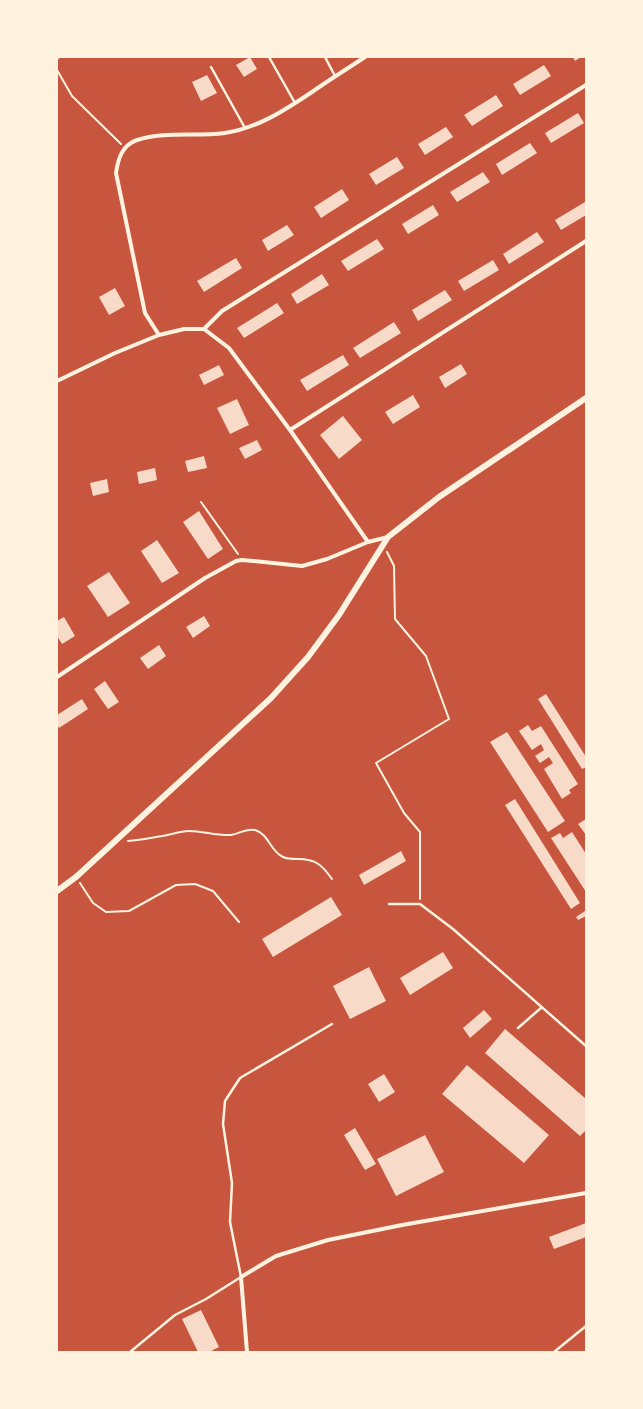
<svg xmlns="http://www.w3.org/2000/svg" width="643" height="1409" font-family="'Fira Sans',sans-serif">
  <rect width="100%" height="100%" fill="#c8553d"/>
  <path fill="#f7dbc8" d="M250 57 257 69 244 77 236 65Z
    M573 57H581L575 61Z
    M544 65 551 76 520 95 513 84Z
    M207 75 217 93 201 101 192 82Z
    M496 95 503 106 472 126 464 115Z
    M578 113 584 123 551 143 545 133Z
    M446 127 453 137 425 155 418 144Z
    M530 143 537 153 502 175 496 164Z
    M397 157 404 168 376 185 369 174Z
    M483 172 490 182 457 202 450 192Z
    M342 189 349 200 321 218 314 207Z
    M585 202 586 215 561 230 555 220Z
    M433 205 439 215 408 234 402 224Z
    M287 225 294 235 268 251 262 240Z
    M537 232 544 242 509 264 503 254Z
    M377 239 384 249 348 271 341 261Z
    M236 258 242 268 204 292 197 281Z
    M493 260 499 270 464 291 458 281Z
    M322 274 329 285 297 304 291 294Z
    M115 288 125 306 109 315 99 297Z
    M445 290 452 300 418 321 412 310Z
    M277 303 284 313 244 338 237 328Z
    M394 322 401 333 360 358 353 348Z
    M343 355 349 365 307 391 300 380Z
    M461 364 467 374 445 388 439 377Z
    M219 365 224 375 204 385 199 375Z
    M413 395 420 407 393 424 385 412Z
    M237 399 249 425 230 434 217 408Z
    M343 416 362 440 339 459 320 435Z
    M257 440 262 450 245 459 239 448Z
    M204 456 207 468 188 472 185 461Z
    M155 468 157 480 139 484 137 472Z
    M107 479 109 492 93 496 90 483Z
    M199 511 223 549 208 559 183 522Z
    M157 540 179 573 162 583 141 551Z
    M109 572 130 603 108 617 87 586Z
    M204 616 210 626 193 638 186 627Z
    M64 617 75 636 62 644 57 636V621Z
    M159 645 166 656 148 669 140 658Z
    M105 681 119 702 108 709 94 689Z
    M546 694 586 757V767L582 769 538 699Z
    M82 699 88 709 59 728 57 724V715Z
    M528 725 532 731 541 726 578 784 569 790 571 793 562 799 544 769 553 763 549 757 540 763 535 756 544 750 541 744 532 750 519 731Z
    M507 732 565 821 548 832 490 742Z
    M515 799 580 903 571 909 505 805Z
    M586 819V835L578 824Z
    M572 832 586 854V892L551 838 560 833 563 838Z
    M401 851 406 861 364 885 359 875Z
    M331 897 342 915 273 957 262 939Z
    M585 911 586 916 578 920 576 917Z
    M443 952 453 968 410 995 400 978Z
    M369 967 386 1001 350 1019 333 986Z
    M484 1010 492 1019 470 1038 463 1028Z
    M505 1029 586 1099V1130L580 1136 485 1053Z
    M467 1065 549 1135 524 1163 442 1094Z
    M384 1074 395 1092 379 1102 368 1084Z
    M355 1128 376 1164 365 1170 344 1135Z
    M425 1135 444 1172 396 1196 377 1159Z
    M586 1223V1237L554 1249 549 1237Z
    M201 1310 219 1347 209 1352H198L182 1319Z"/>
  <g fill="none" stroke-linecap="round" stroke-linejoin="round">
    <path stroke="#fff3e0" stroke-width="2" d="M57 59 59 57
      M57 70 72 96 121 144
      M201 502 238 554
      M387 552 394 566 395 619 426 656 449 719 376 763 404 813 420 832V899
      M128 841C139 840 151 838 162 836 171 835 179 831 189 831 203 831 217 836 231 835 239 834 246 828 255 830 269 834 270 851 283 857 287 859 293 859 298 859 316 859 322 865 332 879
      M80 883 93 903 106 912 129 911 176 885 195 884 213 891 239 922"/>
    <path stroke="#fff3e0" stroke-width="2.5" d="M269 57 295 103
      M325 57 335 76
      M211 67 245 128
      M389 904H420L453 929 586 1046
      M518 1028 542 1007
      M130 1352 175 1315 206 1299 241 1277 230 1222 232 1183 223 1124 225 1101 240 1078 332 1024
      M554 1352 586 1326"/>
    <path stroke="#fff3e0" stroke-width="4" d="M204 329 222 311 586 85
      M159 335 145 313 116 173C118 159 122 145 137 140 165 131 196 137 225 133 258 128 285 110 312 92 329 80 347 69 365 57
      M57 381 115 353 159 335 184 329H204L229 348 290 430 368 542
      M290 430 586 241
      M57 677 205 578 236 561 242 560 253 561 302 566 327 559 368 542 388 537
      M247 1352 241 1277 276 1256 328 1240 402 1225 586 1193"/>
    <path stroke="#fff3e0" stroke-width="6" d="M57 891 76 877 271 698 308 657 339 615 388 537 439 497 586 398"/>
  </g>
  <rect width="643" height="1409" fill="none" stroke="#fff3e0" stroke-width="116"/>
</svg>
